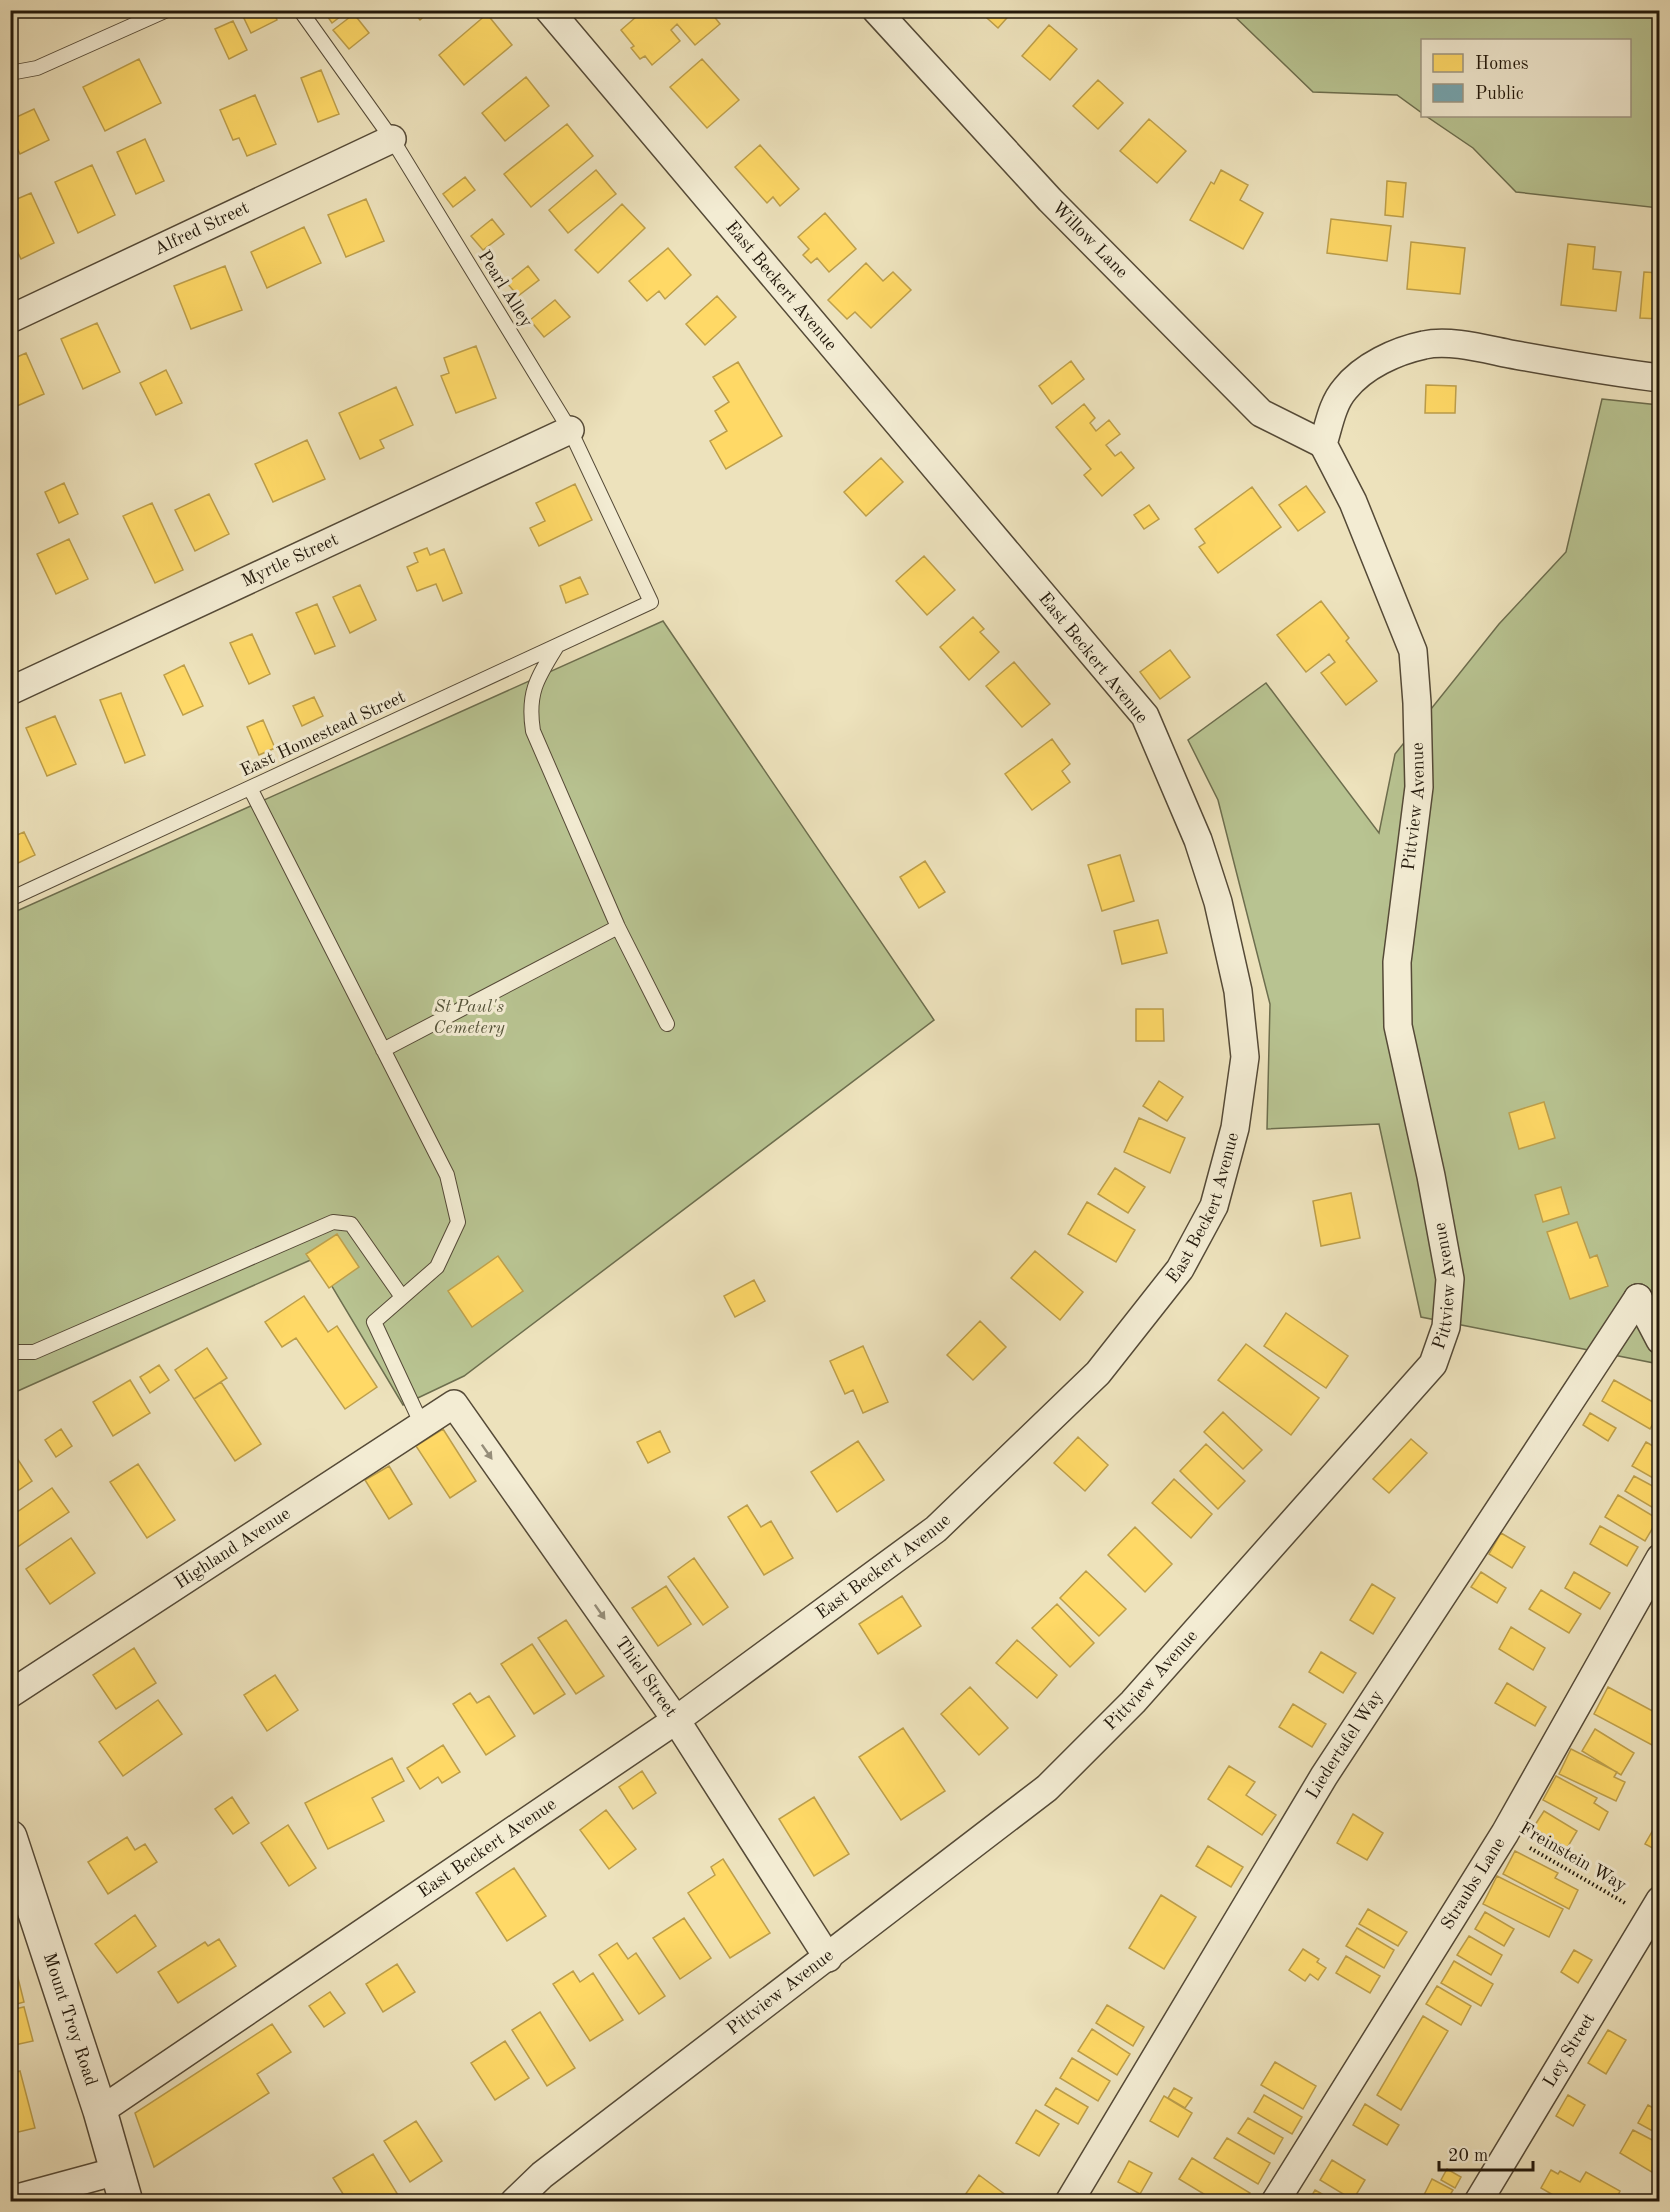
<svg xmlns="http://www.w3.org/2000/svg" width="1670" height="2212" font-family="'Old Standard TT',serif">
  <rect width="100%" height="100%" fill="#ede2bc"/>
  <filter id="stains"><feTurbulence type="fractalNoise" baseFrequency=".00333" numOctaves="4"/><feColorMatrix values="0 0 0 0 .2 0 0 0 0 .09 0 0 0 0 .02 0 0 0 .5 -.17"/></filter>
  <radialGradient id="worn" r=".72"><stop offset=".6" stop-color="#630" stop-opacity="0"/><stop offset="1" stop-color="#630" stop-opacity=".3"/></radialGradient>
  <path fill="#b8c391" stroke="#6d6e4e" stroke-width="1.5" d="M1229 11H1659V208L1516 192 1473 148 1426 116H1630V40H1422V113L1397 95 1313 92Z
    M1602 399 1659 405V1364L1421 1317 1379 1124 1267 1129 1270 1004 1218 800 1188 740 1266 683 1379 833 1395 754 1499 624 1566 552Z
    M663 621 934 1020 464 1376 403 1405 315 1258 11 1394 10 914Z"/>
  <path fill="#ffd966" stroke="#bd9f4b" stroke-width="1.5" d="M245 10H273L277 20 251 33 241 12Z
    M323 10H349L332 23Z
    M412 10H431L420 20Z
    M644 10H709L720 24 695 45 677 24 671 30 680 41 652 65 645 56 640 59 631 48 634 46 621 30Z
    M978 10H1014L998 28Z
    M354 14 369 33 349 49 333 30Z
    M487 14 512 45 464 85 439 55Z
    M233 21 247 50 229 59 215 29Z
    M1049 25 1077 49 1050 80 1022 56Z
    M139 59 161 103 105 131 83 87Z
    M702 59 739 100 707 128 670 87Z
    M321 70 339 114 318 122 301 78Z
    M526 77 549 106 505 141 482 113Z
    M1098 80 1123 103 1098 129 1073 106Z
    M255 95 276 144 247 156 239 138 233 140 220 110Z
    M34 109 49 140 20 154 10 133V120Z
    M1149 119 1186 151 1157 183 1120 151Z
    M567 124 593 156 531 207 504 174Z
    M145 139 164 181 136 194 117 152Z
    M760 145 799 189 780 206 773 197 767 203 735 167Z
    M92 165 115 215 78 233 55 182Z
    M596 170 616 194 568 233 549 210Z
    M1221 170 1248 185 1240 200 1263 213 1243 249 1190 220 1211 182 1214 184Z
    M465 177 475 190 453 207 443 194Z
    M1387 181 1406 183 1403 217 1385 215Z
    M31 193 54 243 21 259 10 237V202Z
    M366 199 384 241 346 257 328 215Z
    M622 204 645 228 598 273 575 250Z
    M825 213 856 249 829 272 817 258 811 263 803 255 809 249 798 237Z
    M492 219 504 234 483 250 471 236Z
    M1331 219 1391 226 1387 261 1327 253Z
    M304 227 321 263 267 288 251 252Z
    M1411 242 1465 248 1460 294 1407 289Z
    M1568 244 1595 247 1593 269 1621 272 1616 311 1561 305Z
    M668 248 691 275 665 299 659 291 647 301 629 281Z
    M866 263 883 281 893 272 911 290 871 328 855 312 847 319 828 300Z
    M225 266 242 310 191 329 174 286Z
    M528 266 539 280 518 296 507 283Z
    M1644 272 1660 273V319L1640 318Z
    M717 296 736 317 705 345 686 324Z
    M555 300 570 317 544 337 530 320Z
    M97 323 120 372 83 389 61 339Z
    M476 346 496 398 456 413 441 376 449 373 444 358Z
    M26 353 44 394 10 409V360Z
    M1071 361 1084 379 1052 404 1039 386Z
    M738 362 782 436 726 469 710 441 727 431 715 411 729 402 713 377Z
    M166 370 182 403 156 415 140 383Z
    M1426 385 1456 386 1455 413H1425Z
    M396 387 413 425 380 440 384 448 360 459 339 413Z
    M1084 404 1095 418 1090 423 1096 431 1109 420 1120 434 1106 445 1115 456 1121 452 1134 468 1102 496 1084 475 1091 469 1056 427Z
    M307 440 325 479 273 502 255 464Z
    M881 458 903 482 866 516 844 492Z
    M64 483 78 514 59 523 45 492Z
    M575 484 592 520 539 546 530 528 545 521 536 503Z
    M1306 486 1325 512 1298 531 1279 505Z
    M1252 487 1281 527 1218 573 1199 547 1205 543 1195 529Z
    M209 494 229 534 195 551 175 510Z
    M152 503 183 570 155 583 123 516Z
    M1149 505 1159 519 1144 529 1134 515Z
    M69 539 88 579 56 594 37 554Z
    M427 548 430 555 444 549 462 593 443 601 436 584 417 591 407 567 418 562 414 553Z
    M924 556 955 590 927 615 896 581Z
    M580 577 588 594 566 603 560 586Z
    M360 585 376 620 350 633 333 597Z
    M1321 601 1349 638 1346 641 1377 681 1346 705 1321 673 1335 662 1329 654 1306 672 1277 635Z
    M317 604 335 646 315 654 296 613Z
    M973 617 984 629 980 632 999 652 969 680 940 647Z
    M252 634 270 674 249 684 230 643Z
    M1170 650 1190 677 1160 699 1140 672Z
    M1014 662 1050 704 1022 727 986 686Z
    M184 665 203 706 183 715 164 675Z
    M121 693 145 755 125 763 100 700Z
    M314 697 323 716 302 726 293 706Z
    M55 716 76 764 47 776 26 728Z
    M263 720 275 748 259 755 247 727Z
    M1052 739 1070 764 1062 771 1070 782 1032 810 1005 774Z
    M24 832 35 855 14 865 10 858V838Z
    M1120 855 1134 901 1102 911 1088 865Z
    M925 861 945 892 919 908 900 877Z
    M1158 920 1167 953 1122 964 1114 931Z
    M1136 1009H1163L1164 1041H1136Z
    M1159 1081 1183 1097 1167 1121 1143 1106Z
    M1544 1102 1555 1138 1519 1149 1509 1113Z
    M1139 1118 1185 1138 1170 1173 1124 1152Z
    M1115 1168 1145 1187 1128 1213 1098 1194Z
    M1561 1187 1569 1214 1543 1222 1535 1195Z
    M1351 1193 1360 1238 1321 1246 1313 1201Z
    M1087 1202 1135 1230 1116 1262 1068 1234Z
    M1577 1222 1590 1258 1597 1255 1608 1286 1570 1299 1547 1232Z
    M337 1234 359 1267 329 1288 306 1254Z
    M1035 1251 1083 1292 1060 1320 1011 1278Z
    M498 1256 523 1291 472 1327 448 1291Z
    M754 1280 765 1301 735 1317 724 1296Z
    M304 1296 328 1332 337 1326 377 1387 345 1409 296 1338 282 1347 265 1322Z
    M1286 1313 1348 1356 1326 1388 1264 1346Z
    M980 1321 1006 1347 973 1380 947 1355Z
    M1246 1344 1319 1398 1291 1435 1218 1380Z
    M863 1346 888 1402 863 1413 853 1390 845 1394 830 1361Z
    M207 1348 227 1378 194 1399 175 1370Z
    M159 1365 169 1380 150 1393 140 1377Z
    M130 1380 150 1413 113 1436 93 1402Z
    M1614 1380 1660 1406V1412L1650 1429 1602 1401Z
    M221 1382 261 1444 235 1461 194 1399Z
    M1223 1412 1262 1450 1243 1469 1204 1432Z
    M1590 1413 1616 1428 1608 1441 1583 1425Z
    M61 1429 72 1446 56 1457 45 1440Z
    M443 1429 476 1481 450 1498 416 1446Z
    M660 1431 670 1452 648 1463 637 1442Z
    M1078 1437 1108 1465 1085 1491 1054 1463Z
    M1411 1439 1427 1453 1389 1493 1373 1479Z
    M858 1441 884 1480 837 1512 811 1472Z
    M1646 1442 1660 1450V1482L1632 1466Z
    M1206 1444 1245 1481 1218 1509 1180 1471Z
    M15 1455 32 1481 10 1496V1458Z
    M138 1464 175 1520 147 1538 110 1482Z
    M389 1466 412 1504 389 1519 365 1480Z
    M1634 1476 1660 1490V1512L1625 1491Z
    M1174 1479 1212 1514 1191 1538 1152 1503Z
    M52 1488 69 1512 10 1552V1517Z
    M1618 1495 1658 1519 1645 1541 1605 1517Z
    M747 1505 761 1527 771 1521 793 1558 764 1575 728 1517Z
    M1600 1526 1638 1547 1627 1566 1590 1544Z
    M1135 1527 1172 1564 1145 1592 1108 1555Z
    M1501 1533 1525 1547 1512 1568 1489 1554Z
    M71 1538 95 1573 50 1604 26 1569Z
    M694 1558 728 1607 703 1625 668 1577Z
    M1086 1571 1126 1609 1099 1636 1060 1598Z
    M1481 1572 1506 1588 1497 1603 1471 1587Z
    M1574 1572 1610 1593 1600 1609 1565 1588Z
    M1372 1584 1395 1598 1373 1634 1350 1620Z
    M666 1586 691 1624 658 1646 632 1608Z
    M1541 1590 1581 1614 1569 1633 1529 1609Z
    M902 1596 921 1626 878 1654 859 1624Z
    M1057 1604 1094 1643 1070 1667 1032 1628Z
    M566 1620 604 1676 576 1694 538 1638Z
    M1511 1627 1545 1648 1533 1670 1499 1649Z
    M1017 1640 1057 1675 1037 1698 996 1663Z
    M532 1644 565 1694 534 1714 501 1664Z
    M134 1648 156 1683 116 1709 93 1675Z
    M1321 1652 1356 1673 1343 1693 1309 1672Z
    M275 1675 298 1710 267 1731 244 1695Z
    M1507 1683 1546 1707 1535 1726 1495 1703Z
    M970 1687 1008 1728 979 1755 941 1714Z
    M1608 1687 1660 1715V1731L1652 1745 1594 1714Z
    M470 1693 477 1703 489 1696 515 1736 486 1755 453 1704Z
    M158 1700 182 1734 123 1776 99 1742Z
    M1293 1704 1326 1724 1312 1747 1279 1727Z
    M903 1728 945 1791 901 1820 859 1757Z
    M1595 1729 1634 1753 1621 1775 1582 1751Z
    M443 1745 460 1772 442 1783 438 1777 420 1789 407 1768Z
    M1571 1749 1617 1772 1614 1777 1625 1782 1616 1801 1559 1774Z
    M392 1758 404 1781 372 1798 384 1821 328 1849 305 1803Z
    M1229 1766 1255 1782 1246 1795 1276 1815 1262 1835 1208 1799Z
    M642 1771 656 1793 633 1809 619 1787Z
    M1556 1776 1597 1798 1594 1803 1608 1812 1599 1830 1543 1800Z
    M232 1797 249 1823 233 1834 215 1809Z
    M814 1797 849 1854 814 1876 779 1819Z
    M606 1810 636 1849 609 1869 580 1830Z
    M1544 1811 1577 1831 1567 1848 1533 1828Z
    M1353 1814 1383 1833 1367 1860 1337 1843Z
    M288 1825 316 1868 289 1886 261 1843Z
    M1653 1830 1660 1834V1852L1645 1844Z
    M127 1837 135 1850 145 1844 157 1862 108 1894 88 1862Z
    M1208 1846 1243 1867 1231 1887 1196 1866Z
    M1515 1851 1558 1873 1555 1878 1578 1890 1569 1909 1503 1874Z
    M723 1859 770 1933 730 1958 688 1893 715 1875 711 1867Z
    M514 1868 546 1916 507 1941 476 1893Z
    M1497 1876 1563 1909 1549 1937 1483 1904Z
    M1161 1895 1196 1917 1164 1969 1129 1948Z
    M1368 1909 1407 1932 1398 1946 1359 1924Z
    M1485 1912 1514 1929 1504 1946 1475 1929Z
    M135 1915 156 1946 117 1973 95 1944Z
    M684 1918 711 1958 680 1979 653 1938Z
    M1357 1928 1394 1950 1384 1968 1346 1946Z
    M1469 1936 1502 1955 1491 1975 1457 1955Z
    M219 1939 236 1966 178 2003 158 1972 205 1942 208 1946Z
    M617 1943 628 1959 636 1953 665 1996 639 2014 599 1955Z
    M1303 1949 1319 1959 1317 1962 1326 1968 1318 1980 1310 1974 1305 1981 1289 1970Z
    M1574 1950 1592 1960 1578 1983 1561 1972Z
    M1346 1956 1380 1976 1370 1993 1336 1973Z
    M1454 1961 1493 1984 1481 2006 1441 1983Z
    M397 1964 415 1992 383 2012 366 1984Z
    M16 1970 24 2002 10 2006V1971Z
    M573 1971 580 1982 593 1973 623 2020 590 2041 553 1984Z
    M1437 1986 1471 2006 1461 2025 1426 2004Z
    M330 1992 345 2013 324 2027 309 2006Z
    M1107 2005 1144 2027 1133 2046 1096 2023Z
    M24 2007 33 2041 10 2046V2010Z
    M540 2012 575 2068 547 2086 512 2030Z
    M1423 2016 1448 2031 1401 2110 1377 2095Z
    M272 2024 291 2052 257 2074 269 2093 154 2167 135 2113Z
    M1092 2029 1130 2054 1117 2075 1078 2051Z
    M1608 2030 1626 2040 1606 2074 1588 2063Z
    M505 2041 529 2078 495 2100 471 2063Z
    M1072 2058 1110 2081 1098 2101 1060 2078Z
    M1275 2062 1316 2086 1303 2109 1261 2085Z
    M20 2071 35 2128 10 2134V2074Z
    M1056 2088 1088 2107 1078 2124 1045 2105Z
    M1174 2088 1192 2098 1185 2108 1168 2098Z
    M1264 2095 1302 2117 1292 2134 1254 2112Z
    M1568 2095 1585 2105 1573 2126 1556 2116Z
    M1164 2096 1192 2113 1178 2137 1150 2121Z
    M1365 2104 1399 2125 1387 2145 1353 2125Z
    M1648 2105 1660 2112V2135L1638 2123Z
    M1036 2110 1059 2124 1039 2156 1016 2143Z
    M1248 2118 1283 2138 1274 2154 1238 2133Z
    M416 2121 442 2161 410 2182 384 2141Z
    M1633 2130 1660 2144V2177L1620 2153Z
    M1227 2138 1270 2163 1258 2184 1214 2158Z
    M373 2154 398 2195 388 2202H348L333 2178Z
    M1192 2158 1250 2193 1245 2202H1217L1179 2179Z
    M1332 2160 1365 2180 1353 2200 1320 2180Z
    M1129 2161 1152 2173 1140 2194 1118 2182Z
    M1447 2169 1461 2177 1455 2188 1441 2180Z
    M1551 2170 1558 2174 1560 2171 1580 2182 1586 2172 1620 2191 1615 2202H1573L1568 2199 1565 2202 1541 2188Z
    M979 2175 1011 2199 1009 2202H960Z
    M1432 2179 1453 2190 1446 2202H1432L1423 2197Z
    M1315 2190 1336 2202H1308Z"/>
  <path fill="#76a5af" stroke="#5d7b7e" stroke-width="1.5" d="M10 10H27L28 13 10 20Z"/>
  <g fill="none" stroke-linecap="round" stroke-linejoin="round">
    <defs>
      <path id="service" d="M10 73 37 68 167 10
        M557 646C537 678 527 693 533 731L618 927 667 1024
        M250 788 447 1175 458 1222 437 1267 374 1322 422 1425
        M10 899 651 602 570 430 392 139 300 10
        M383 1050 618 927
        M10 1348 15 1352H34L333 1222 351 1224 402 1297"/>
      <g id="minor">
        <path id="s1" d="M876 10 1050 200 1261 413 1323 444"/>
        <path id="s2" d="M10 319 392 139"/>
        <path id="s3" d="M10 691 570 430"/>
        <path d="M1638 1298 1660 1340"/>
        <path id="s4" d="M10 1694 454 1404 676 1720 828 1958"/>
        <path id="s5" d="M100 2111 676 1720 936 1529 1098 1373 1180 1269 1214 1206 1235 1128 1245 1057 1238 991 1218 902 1198 840 1145 716 549 10"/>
        <path d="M10 2200 117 2171"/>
        <path id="s6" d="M514 2202 542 2175 1047 1788 1133 1702 1433 1364 1446 1327 1450 1279 1431 1176 1398 1026 1397 962 1419 787 1417 703 1413 651 1353 502 1323 444C1329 425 1332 404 1345 389 1363 366 1396 351 1424 345 1449 339 1485 349 1510 354 1560 363 1609 372 1660 378"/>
        <path id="s7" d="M1069 2202 1324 1776 1638 1298"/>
        <path id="s8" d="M1275 2202 1505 1833 1660 1558"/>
        <path id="s9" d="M1478 2202 1660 1900"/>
      </g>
      <g id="tertiary">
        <path id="s10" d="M10 1837 100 2111 126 2202"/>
      </g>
    </defs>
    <use href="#service" stroke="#554a37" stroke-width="16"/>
    <use href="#minor" stroke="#554a37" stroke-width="30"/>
    <use href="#tertiary" stroke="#554a37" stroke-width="36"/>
    <path stroke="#22180b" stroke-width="4" stroke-dasharray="1.5 3" stroke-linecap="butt" d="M1530 1848 1625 1903"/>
    <use href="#service" stroke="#f3ecd3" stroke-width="14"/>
    <use href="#minor" stroke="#f3ecd3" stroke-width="27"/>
    <use href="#tertiary" stroke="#f3ecd3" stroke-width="33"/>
  </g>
  <defs><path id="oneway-solid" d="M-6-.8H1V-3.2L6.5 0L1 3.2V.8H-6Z" transform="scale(1.5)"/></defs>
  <g fill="#958d79">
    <use href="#oneway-solid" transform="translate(487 1452) rotate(55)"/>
    <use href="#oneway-solid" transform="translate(600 1612) rotate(55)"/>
  </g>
  <g text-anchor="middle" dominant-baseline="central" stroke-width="6" stroke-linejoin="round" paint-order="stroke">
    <g font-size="18" fill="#22180b" stroke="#f3ecd3">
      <text stroke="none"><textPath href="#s2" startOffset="212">Alfred Street</textPath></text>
      <text stroke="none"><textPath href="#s1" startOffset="314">Willow Lane</textPath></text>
      <text transform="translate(781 286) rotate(50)">East Beckert Avenue</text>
      <text transform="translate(505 289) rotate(58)">Pearl Alley</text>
      <text stroke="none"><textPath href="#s3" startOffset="309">Myrtle Street</textPath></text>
      <text transform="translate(1093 658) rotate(51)">East Beckert Avenue</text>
      <text transform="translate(323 734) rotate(-25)">East Homestead Street</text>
      <text stroke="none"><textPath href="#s6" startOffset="1815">Pittview Avenue</textPath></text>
      <text stroke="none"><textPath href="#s5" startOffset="1442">East Beckert Avenue</textPath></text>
      <text stroke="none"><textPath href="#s6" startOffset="1329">Pittview Avenue</textPath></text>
      <text stroke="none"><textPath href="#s4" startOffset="266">Highland Avenue</textPath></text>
      <text stroke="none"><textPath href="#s5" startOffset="954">East Beckert Avenue</textPath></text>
      <text stroke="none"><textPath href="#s4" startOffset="864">Thiel Street</textPath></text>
      <text stroke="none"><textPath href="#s6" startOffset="825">Pittview Avenue</textPath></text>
      <text stroke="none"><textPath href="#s7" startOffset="534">Liedertafel Way</textPath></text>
      <text stroke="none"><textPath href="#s5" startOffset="468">East Beckert Avenue</textPath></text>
      <text transform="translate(1573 1857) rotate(30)">Freinstein Way</text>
      <text stroke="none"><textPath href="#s8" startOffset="375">Straubs Lane</textPath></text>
      <text stroke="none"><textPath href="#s6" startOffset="339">Pittview Avenue</textPath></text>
      <text stroke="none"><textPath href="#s10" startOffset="192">Mount Troy Road</textPath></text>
      <text stroke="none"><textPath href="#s9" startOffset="177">Ley Street</textPath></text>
    </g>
    <g font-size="18" font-style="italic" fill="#56543a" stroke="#f3ecd3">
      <text x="469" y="1007">St Paul's<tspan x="469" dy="21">Cemetery</tspan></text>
    </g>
  </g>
  <rect width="1670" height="2212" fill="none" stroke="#ede2bc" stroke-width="36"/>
  <rect x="12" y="12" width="1646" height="2188" fill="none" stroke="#22180b" stroke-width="3"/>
  <rect x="18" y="18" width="1634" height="2176" fill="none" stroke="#22180b" stroke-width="1.5"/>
  <rect x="1421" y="39" width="210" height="78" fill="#f3ecd3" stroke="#9f9783" stroke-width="1.5"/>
  <rect x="1433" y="54" width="30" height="18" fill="#ffd966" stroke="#9f9783" stroke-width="1.5"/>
  <text x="1475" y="69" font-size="18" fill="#22180b">Homes</text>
  <rect x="1433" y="84" width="30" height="18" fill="#76a5af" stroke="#9f9783" stroke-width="1.5"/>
  <text x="1475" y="99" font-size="18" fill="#22180b">Public</text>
  <path d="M1439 2161v9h94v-9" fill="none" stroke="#22180b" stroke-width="3"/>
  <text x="1448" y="2161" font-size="18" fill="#22180b" stroke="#f3ecd3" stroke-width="4.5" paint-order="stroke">20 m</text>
  <rect width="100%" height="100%" filter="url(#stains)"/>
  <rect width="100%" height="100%" fill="url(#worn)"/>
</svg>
